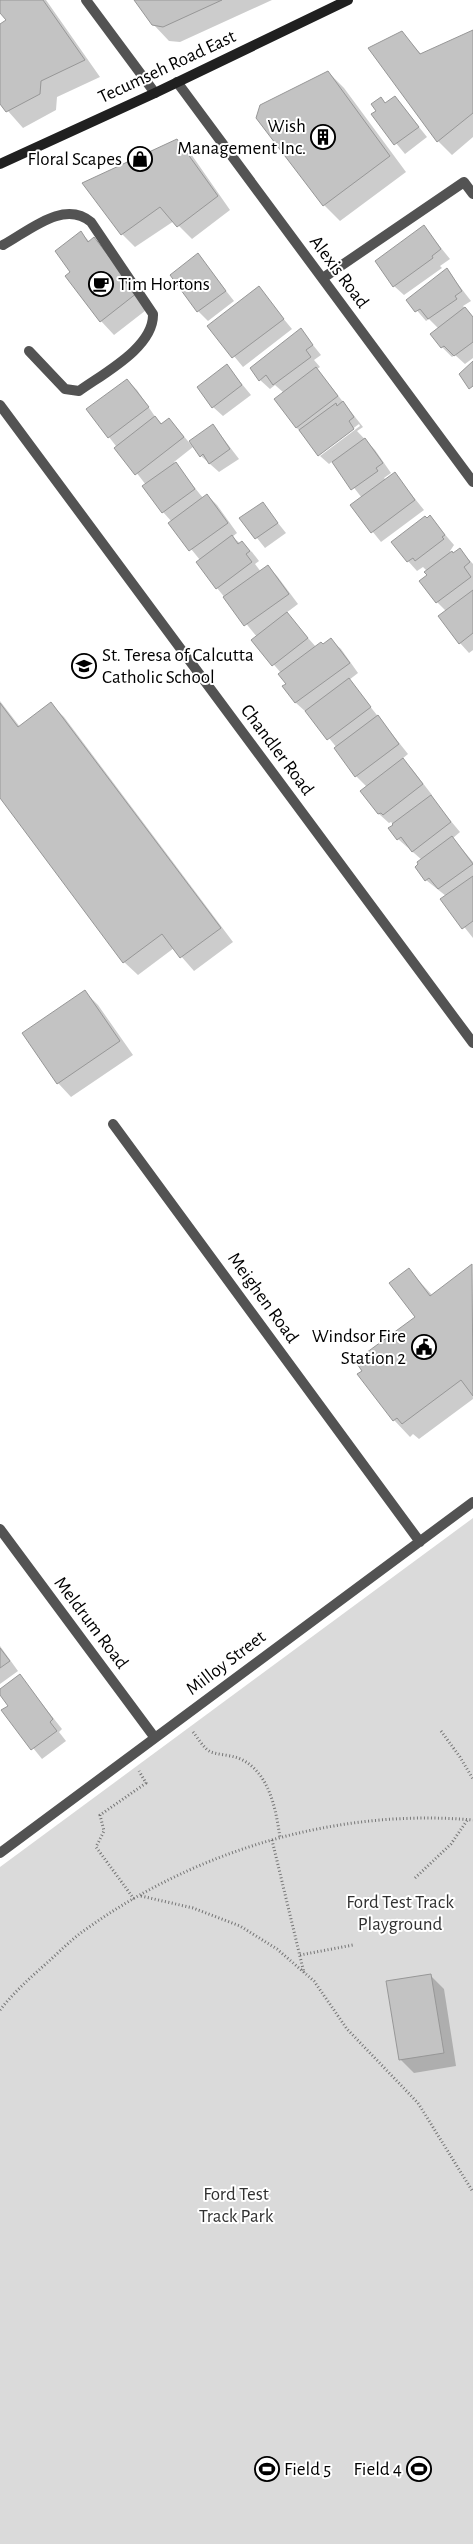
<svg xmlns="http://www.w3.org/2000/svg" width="473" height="2544" font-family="'Alegreya Sans',sans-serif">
  <rect width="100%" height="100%" fill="#fff"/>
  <path fill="#dadada" d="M473 1518V2544H0V1867Z"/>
  <path fill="#0003" d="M0 0H46L100 77 57 97 56 110 23 128 0 102V26L8 20 0 11Z
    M135 0H272L180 42 169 41 153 24Z
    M473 31V137L452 155 438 141 370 48 402 33 422 55Z
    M328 72 344 88 406 172 340 221 324 205Z
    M395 97 427 137 405 154 372 114 378 111 381 98 386 104Z
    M177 140 191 154 230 210 192 239 174 221 135 247 122 234Z
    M424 227 450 259 440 266 442 268 404 295 394 286Z
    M81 233 90 242 94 239 108 252 150 307 114 335 101 321 72 272Z
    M198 255 234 301 208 321 198 311Z
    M447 270 471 301 463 306 473 317V358L465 364 455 355 452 357 442 347 432 335 439 329 429 319 426 321 408 300Z
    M258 288 292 329 243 367 209 326Z
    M301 330 321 355 314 360 320 367 317 369 363 427 357 431 375 450 391 473 384 478 386 480 395 474 424 510 381 542 352 506 362 498 333 461 329 464 320 456 360 426 359 424 319 454 296 427 284 393 275 385 270 389 260 380Z
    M227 366 251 395 223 416 213 407Z
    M127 380 137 390 156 418 162 424 169 419 193 447 174 462 203 498 207 495 217 505 237 533 232 537 252 552 259 561 255 564 261 572 268 567 277 576 298 604 286 613 316 647 323 646 331 640 341 649 358 673 349 680 408 754 402 759 412 769 432 795 430 796 460 832 453 838 473 862V938L442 899 446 896 426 880 422 860 398 839 395 826 391 822 389 823 379 814 367 787 356 776 337 748 307 711 306 712 296 703 284 687 287 684 281 673 253 640 257 637 217 588 200 560 170 523 172 522 163 512 146 485 109 437Z
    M213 425 239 459 219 472 201 456Z
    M262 503 286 533 265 548 241 518Z
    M430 517 454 545 450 551 454 555 460 550 473 564V650L469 653 460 643 446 611 437 602 427 571 423 567 417 571 408 561Z
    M0 701 20 727 51 704 64 717 233 942 194 971 174 948 138 975 124 962 0 796Z
    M85 992 98 1005 133 1055 71 1097 58 1083Z
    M471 1266 473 1399 419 1439 413 1434 410 1437 394 1420 416 1317 409 1270 432 1295Z
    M0 1646 18 1671 0 1684Z
    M19 1675 62 1729 59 1732 66 1741 42 1759 3 1711 10 1706 0 1690Z
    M430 1975 444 1989 456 2066 414 2073 400 2059Z"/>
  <path fill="#c3c3c3" stroke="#979797" d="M0 0H43L85 60 41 81 40 94 6 112 0 104V24L6 20 0 13Z
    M134 0H222L163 27 152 25Z
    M473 30V113L437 142 368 48 402 31 420 54Z
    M328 71 390 156 323 206 256 118 260 105Z
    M395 96 419 127 394 145 371 114 376 111 371 104 381 97 385 103Z
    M177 139 218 196 177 227 160 207 121 235 82 183Z
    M424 225 441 249 432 256 433 258 393 287 375 261Z
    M81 231 88 242 94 237 137 293 100 322 65 276 70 272 55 251Z
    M198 253 226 291 197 312 170 275Z
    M447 268 462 291 455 296 457 299 428 319 420 309 415 312 406 300Z
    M259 286 284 319 232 358 207 326Z
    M465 307 473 317V342L454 356 444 346 441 348 430 334Z
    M301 328 313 345 306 350 311 357 273 385 266 375 259 381 250 368Z
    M473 361V386L469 389 459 374Z
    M227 364 242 385 212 408 197 387Z
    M316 367 338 396 296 428 274 399Z
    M127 379 149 407 108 438 86 409Z
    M343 401 354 417 349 421 354 429 318 456 299 430 336 403 337 406Z
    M155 416 161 424 169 418 184 437 135 475 114 448Z
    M213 424 230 449 209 464 203 454 200 457 189 441Z
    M365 438 383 463 376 468 378 471 351 490 332 462Z
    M176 462 195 489 162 513 142 486Z
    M395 472 415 500 371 533 350 505Z
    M207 494 228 523 189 551 168 523Z
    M263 502 278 523 255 539 239 518Z
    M430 515 445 535 442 537 444 539 415 561 413 558 407 562 391 542 425 516 427 518Z
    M232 535 238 544 242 541 250 551 246 554 252 562 216 589 196 562Z
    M460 548 470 562 464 567 471 577 436 603 419 581 427 575 424 572 452 551 453 553Z
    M268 565 289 594 244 626 223 597Z
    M473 590V633L459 644 438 616Z
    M287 612 308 638 272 666 251 640Z
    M331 638 350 663 295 703 282 686 286 684 278 674 321 642 323 644Z
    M349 678 371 707 327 740 305 711Z
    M51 702 221 928 180 958 162 934 123 963 0 798V703L18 727Z
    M378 715 399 744 355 777 334 748Z
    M403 758 423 784 383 815 381 813 378 814 360 791Z
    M431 795 451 822 412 852 401 837 397 840 388 828 393 825 392 824Z
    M452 836 473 864 438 889 429 878 425 881 415 867 418 864 417 862Z
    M473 876V921L462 929 440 899Z
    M85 990 120 1041 57 1084 22 1033Z
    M472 1264 473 1396 461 1380 402 1424 397 1418 393 1421 357 1374 362 1371 355 1361 415 1317 389 1283 409 1268 430 1296Z
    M0 1648 10 1661 0 1668Z
    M20 1674 53 1719 50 1722 57 1731 31 1750 1 1710 8 1706 0 1695V1689Z
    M431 1974 444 2053 399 2060 386 1981Z"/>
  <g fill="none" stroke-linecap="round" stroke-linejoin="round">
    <path stroke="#757575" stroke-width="3" stroke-dasharray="1 2.5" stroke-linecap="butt" d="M441 1731 460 1757 473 1779
      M193 1732C198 1738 204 1749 211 1752 220 1755 230 1755 238 1758 269 1770 276 1809 280 1838
      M272 1840 304 1973
      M415 1878 451 1844 468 1819
      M141 1896 193 1908 240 1926 277 1949 314 1981 347 2029 418 2103 473 2192
      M134 1899 96 1847 104 1831 100 1815 146 1783 139 1771
      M300 1955 353 1945
      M0 2010C14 1992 31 1977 48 1962 59 1952 70 1941 82 1932 194 1851 335 1808 473 1820"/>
    <path stroke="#535353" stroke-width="10" d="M3 245C29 231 64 199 91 222L153 314C154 347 104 373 79 391L65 389 29 351
      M323 278 464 182 473 194"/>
    <path stroke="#535353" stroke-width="10" d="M86 0 155 93
      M177 82 473 482
      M0 405 473 1043
      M113 1124 420 1542
      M0 1529 155 1738
      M0 1853 473 1502"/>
    <path stroke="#202020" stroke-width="10" d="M0 164 155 93 348 0"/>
  </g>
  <defs>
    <symbol id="building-ring" viewBox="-11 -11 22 22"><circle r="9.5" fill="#fff" stroke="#000" stroke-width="1.5"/><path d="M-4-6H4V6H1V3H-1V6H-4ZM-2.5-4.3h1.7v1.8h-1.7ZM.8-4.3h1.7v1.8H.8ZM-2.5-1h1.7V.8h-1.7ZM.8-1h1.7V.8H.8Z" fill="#000"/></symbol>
    <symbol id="shop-ring" viewBox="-11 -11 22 22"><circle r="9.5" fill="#fff" stroke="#000" stroke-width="1.5"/><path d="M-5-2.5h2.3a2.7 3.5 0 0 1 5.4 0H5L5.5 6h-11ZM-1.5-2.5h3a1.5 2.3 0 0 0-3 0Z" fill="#000"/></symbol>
    <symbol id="cafe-ring" viewBox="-11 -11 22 22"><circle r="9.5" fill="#fff" stroke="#000" stroke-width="1.5"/><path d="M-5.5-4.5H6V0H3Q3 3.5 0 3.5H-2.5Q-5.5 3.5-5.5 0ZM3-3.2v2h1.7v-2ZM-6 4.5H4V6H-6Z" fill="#000"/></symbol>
    <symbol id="school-ring" viewBox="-11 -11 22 22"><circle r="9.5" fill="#fff" stroke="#000" stroke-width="1.5"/><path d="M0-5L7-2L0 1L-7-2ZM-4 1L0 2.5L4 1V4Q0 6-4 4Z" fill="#000"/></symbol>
    <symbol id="civic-ring" viewBox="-11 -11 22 22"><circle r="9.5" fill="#fff" stroke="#000" stroke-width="1.5"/><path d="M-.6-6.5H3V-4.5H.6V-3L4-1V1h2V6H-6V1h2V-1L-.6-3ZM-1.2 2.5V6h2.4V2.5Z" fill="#000"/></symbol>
    <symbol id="stadium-ring" viewBox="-11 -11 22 22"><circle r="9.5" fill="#fff" stroke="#000" stroke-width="1.5"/><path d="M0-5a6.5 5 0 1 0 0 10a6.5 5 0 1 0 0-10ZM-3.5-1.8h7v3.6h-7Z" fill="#000"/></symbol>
  </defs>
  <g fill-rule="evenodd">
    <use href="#building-ring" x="309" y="123" width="28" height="28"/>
    <use href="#shop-ring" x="126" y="145" width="28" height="28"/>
    <use href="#cafe-ring" x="87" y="270" width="28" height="28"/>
    <use href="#school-ring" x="70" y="652" width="28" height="28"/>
    <use href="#civic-ring" x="410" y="1333" width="28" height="28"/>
    <use href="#stadium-ring" x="253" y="2455" width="28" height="28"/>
    <use href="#stadium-ring" x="405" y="2455" width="28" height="28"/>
  </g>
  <g text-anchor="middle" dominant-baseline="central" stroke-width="4" stroke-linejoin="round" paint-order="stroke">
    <g font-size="19" fill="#000" stroke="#fff">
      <text transform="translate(167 67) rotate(-25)">Tecumseh Road East</text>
      <text transform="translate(339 272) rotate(53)">Alexis Road</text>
      <text transform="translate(277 750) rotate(53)">Chandler Road</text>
      <text transform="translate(263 1298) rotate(54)">Meighen Road</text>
      <text transform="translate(91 1623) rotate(53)">Meldrum Road</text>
      <text transform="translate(226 1663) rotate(-37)">Milloy Street</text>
    </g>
    <g font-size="19" fill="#000" stroke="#fff" text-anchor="end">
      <text x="306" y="126">Wish<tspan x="306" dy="22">Management Inc.</tspan></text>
      <text x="122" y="159">Floral Scapes</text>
      <text x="118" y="284" text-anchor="start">Tim Hortons</text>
      <text x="102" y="655" text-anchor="start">St. Teresa of Calcutta<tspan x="102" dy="22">Catholic School</tspan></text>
      <text x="406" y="1336">Windsor Fire<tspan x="406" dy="22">Station 2</tspan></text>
      <text x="284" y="2469" text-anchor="start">Field 5</text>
      <text x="402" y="2469">Field 4</text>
    </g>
    <g font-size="19" fill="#313131" stroke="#fff">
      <text x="400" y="1902">Ford Test Track<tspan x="400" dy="22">Playground</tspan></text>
      <text x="236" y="2194">Ford Test<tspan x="236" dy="22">Track Park</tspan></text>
    </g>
  </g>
</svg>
